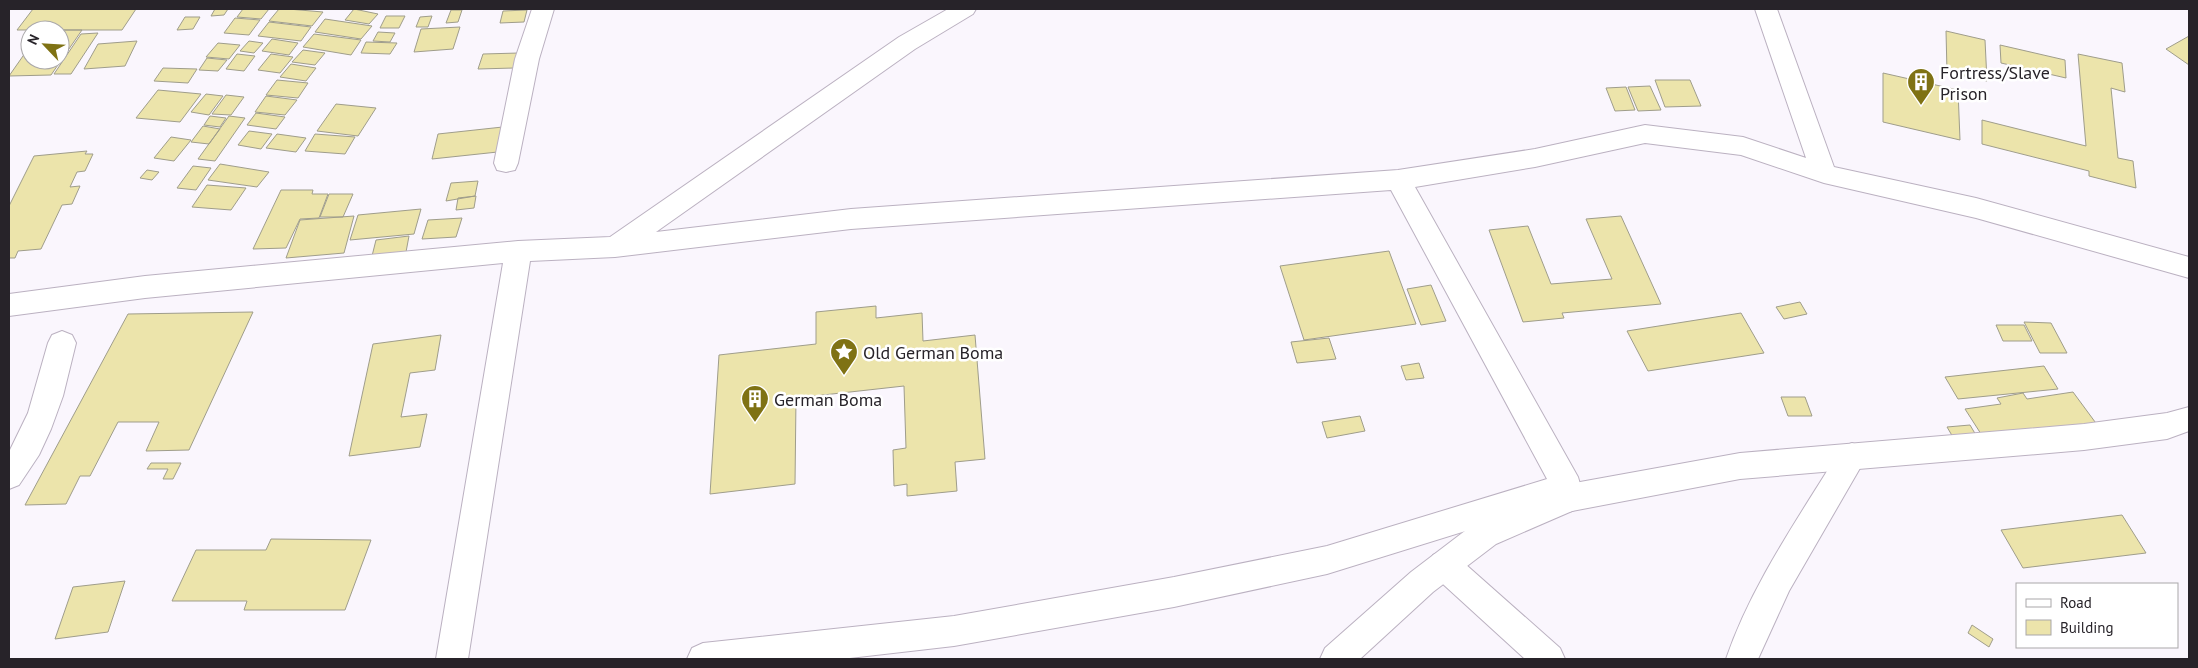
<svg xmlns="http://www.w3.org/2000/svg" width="2198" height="668" font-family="'PT Sans',sans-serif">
  <rect width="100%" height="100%" fill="#faf6fd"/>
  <path fill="#ece4ab" stroke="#9f9d8b" d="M33 9H136L122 30H17Z
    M215 9H228L224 15 211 16Z
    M243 9H269L261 19 237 17Z
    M279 9H288L323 12 312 26 269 21Z
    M354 9 378 14 369 24 345 20Z
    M451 10H462L458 22 446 23Z
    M527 10 524 22 500 23 503 11Z
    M386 16H405L399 28H380Z
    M432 16 428 27H416L420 17Z
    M185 17H200L193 29 177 30Z
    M235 18 260 20 249 35 224 33Z
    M325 19 372 26 361 39 315 32Z
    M269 22 311 27 301 41 258 36Z
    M460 27 453 49 414 52 421 29Z
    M60 30H82L51 75 9 76 30 46V60H60Z
    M1946 31 1985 40 1987 81 1947 72Z
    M378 32 395 33 390 42 373 41Z
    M98 33 71 74H54L81 34Z
    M314 34 361 40 351 55 303 47Z
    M2189 36V65L2166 49Z
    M272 39 298 43 289 55 262 51Z
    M137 41 125 66 84 69 98 44Z
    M249 41 263 43 254 53 240 51Z
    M366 42 397 43 390 54 361 53Z
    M218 43 240 45 229 59 206 57Z
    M2000 45 2065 60 2066 78 2001 63Z
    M303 50 325 53 315 65 292 62Z
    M519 53 514 68 478 69 483 54Z
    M237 54 255 56 244 71 226 69Z
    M271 54 293 57 280 73 258 70Z
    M2078 54 2122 63 2125 92 2111 88 2118 158 2133 161 2136 188 2089 176V171L1982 144V120L2086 146Z
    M207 58 227 60 218 71 199 70Z
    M291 64 316 68 306 81 280 77Z
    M163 68 197 69 188 83 154 81Z
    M1883 73 1958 90 1960 140 1883 122Z
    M277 80 308 83 298 98 266 95Z
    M1655 80H1690L1701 106 1665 107Z
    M1650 86 1661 110 1638 111 1628 87Z
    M1626 87 1635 110 1615 111 1606 88Z
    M158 90 201 94 180 122 136 118Z
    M206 94 223 96 209 115 191 112Z
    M226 95 244 97 231 115 212 114Z
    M266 96 297 100 285 115 255 112Z
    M336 104 376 108 358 136 317 131Z
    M256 113 285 117 276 129 247 125Z
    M210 116 226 118 220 127 204 125Z
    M229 116 245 118 215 161 198 159Z
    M203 126 220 129 209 144 191 142Z
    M512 126 507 151 432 159 438 134Z
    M249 131 272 134 261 149 238 145Z
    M277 134 306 138 296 152 266 148Z
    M315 134 355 137 345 154 305 151Z
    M171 137 191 140 174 161 154 158Z
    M87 151 85 154H93L85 171 77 172 70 187 80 186 72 204 62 205 41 249 18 251 15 258H9V206L34 156Z
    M220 164 269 172 257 187 208 180Z
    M193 166 211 168 196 190 177 188Z
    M147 170 159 172 152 180 140 178Z
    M478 181 475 196 446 201 451 183Z
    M207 185 246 188 231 210 192 207Z
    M281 190H313L312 194H328L319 218 300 219 286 248 253 249Z
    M329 194H353L343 217H320Z
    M476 196 474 208 456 210 458 198Z
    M421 209 414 234 350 240 358 215Z
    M354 216 344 253 286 258 300 220Z
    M1621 216 1661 304 1562 313 1564 318 1523 322 1489 230 1528 226 1551 284 1612 279 1586 219Z
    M462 218 456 237 422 239 428 220Z
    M409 236 406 252 372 256 376 240Z
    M1389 251 1416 324 1304 340 1280 266Z
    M1431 285 1446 321 1421 325 1407 289Z
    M1800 302 1807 314 1784 319 1776 307Z
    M876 306V318L922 313 923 341 975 335 985 459 955 462 957 491 907 496V484L894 486 893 450 906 448 904 386 796 398 795 484 710 494 719 355 816 344V312Z
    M253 312 189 450 146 451 159 422H118L90 476H80L66 504 25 505 128 314Z
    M1741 313 1764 353 1648 371 1627 331Z
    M2024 322 2051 323 2067 353H2040Z
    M1996 325H2024L2032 341H2003Z
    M441 335 435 370 410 373 401 417 427 414 420 447 349 456 373 344Z
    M1329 338 1336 359 1297 363 1291 342Z
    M1419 363 1424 378 1406 380 1401 366Z
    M2044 366 2058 389 1958 399 1945 377Z
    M2073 392 2101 430 1990 448 1965 409 2001 404 1997 398 2023 393 2027 399Z
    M1781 397H1805L1812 416H1788Z
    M1360 416 1365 431 1327 438 1322 422Z
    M1970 425 1983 447 1960 449 1947 427Z
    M151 463H181L173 479H163L168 469H147Z
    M2122 515 2146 553 2023 568 2001 530Z
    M271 539 371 540 345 610H244L247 601H172L196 550H266Z
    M125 581 108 632 55 639 73 587Z
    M1972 625 1993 639 1989 647 1968 633Z"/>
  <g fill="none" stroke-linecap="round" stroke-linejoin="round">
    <defs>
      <path id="minor" d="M532 9H554L539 59 518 163 515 170 506 172 497 170 494 163 515 59Z
        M948 9H976L973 14 915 49 656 232 851 209 1398 170 1535 149 1645 125 1743 137 1806 158 1755 9H1777L1834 167 1976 198 2189 257V278L1976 218 1824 183 1741 155 1645 143 1535 167 1415 187 1578 477 1584 498 1580 508 1569 512 1558 508 1556 503 1327 574 1174 607 954 646 841 659H687L692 648 703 643 954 616 1174 577 1327 546 1547 479 1391 190 851 229 615 257 530 261 468 659H436L503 263 145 298 9 316V294L145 276 518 241 610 237 899 37Z
        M62 331 72 335 76 343 63 396 51 429 39 455 19 485 9 489V452L28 413 48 343 52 335Z
        M1852 443 1862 447 1867 456 1789 591 1758 659H1726C1752 583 1800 516 1842 447Z
        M1444 550 1455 555 1560 648 1565 659H1525L1433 575 1428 565 1433 555Z"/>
      <path id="major" d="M2189 407V431L2167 439 2084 450 1740 479 1572 511 1496 544 1433 592 1360 659H1320L1325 648 1411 572 1474 524 1569 484 1740 453 2084 424 2167 413Z"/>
    </defs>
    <use href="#minor" stroke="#bbb1c1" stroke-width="2"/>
    <use href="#major" stroke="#bbb1c1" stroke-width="2"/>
    <use href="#minor" fill="#fff" fill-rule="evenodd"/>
    <use href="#major" fill="#fff" fill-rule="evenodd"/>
  </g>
  <defs>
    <symbol id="building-pin" viewBox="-11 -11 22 30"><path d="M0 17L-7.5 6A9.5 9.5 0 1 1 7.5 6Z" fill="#7f7214" stroke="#fff"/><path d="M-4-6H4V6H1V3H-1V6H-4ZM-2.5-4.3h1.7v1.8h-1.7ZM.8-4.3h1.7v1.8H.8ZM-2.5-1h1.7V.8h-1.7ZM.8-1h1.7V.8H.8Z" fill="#fff"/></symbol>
    <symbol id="sight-pin" viewBox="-11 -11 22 30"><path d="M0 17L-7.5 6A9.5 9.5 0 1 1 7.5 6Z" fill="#7f7214" stroke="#fff"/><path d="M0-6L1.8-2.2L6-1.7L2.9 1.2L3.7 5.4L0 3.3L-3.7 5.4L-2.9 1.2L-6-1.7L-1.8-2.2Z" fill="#fff"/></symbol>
  </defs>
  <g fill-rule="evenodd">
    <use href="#building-pin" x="1905" y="66" width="32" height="43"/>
    <use href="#sight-pin" x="828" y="336" width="32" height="43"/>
    <use href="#building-pin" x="739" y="383" width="32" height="43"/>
  </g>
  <g text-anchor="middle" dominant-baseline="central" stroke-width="5" stroke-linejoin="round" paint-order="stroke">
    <g font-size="18" fill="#272329" stroke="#fff" text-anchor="start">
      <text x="1940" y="72">Fortress/Slave<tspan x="1940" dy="21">Prison</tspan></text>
      <text x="863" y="352">Old German Boma</text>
      <text x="774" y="399">German Boma</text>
    </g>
  </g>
  <rect width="2198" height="668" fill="none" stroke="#272329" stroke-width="20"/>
  <rect x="2016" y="583" width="162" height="65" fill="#ffffff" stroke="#a9a7a9"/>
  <rect x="2026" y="599" width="25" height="8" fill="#ffffff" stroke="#a9a7a9"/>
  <text x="2060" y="608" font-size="15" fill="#272329">Road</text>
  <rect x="2026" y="620" width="25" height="15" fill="#ece4ab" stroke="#a9a7a9"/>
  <text x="2060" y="633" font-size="15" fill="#272329">Building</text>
  <g transform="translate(45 45) rotate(295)"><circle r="24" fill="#ffffff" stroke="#a9a7a9"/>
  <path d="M0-4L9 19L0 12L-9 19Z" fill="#7f7214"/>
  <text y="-8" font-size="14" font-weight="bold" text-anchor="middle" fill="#272329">N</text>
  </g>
</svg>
